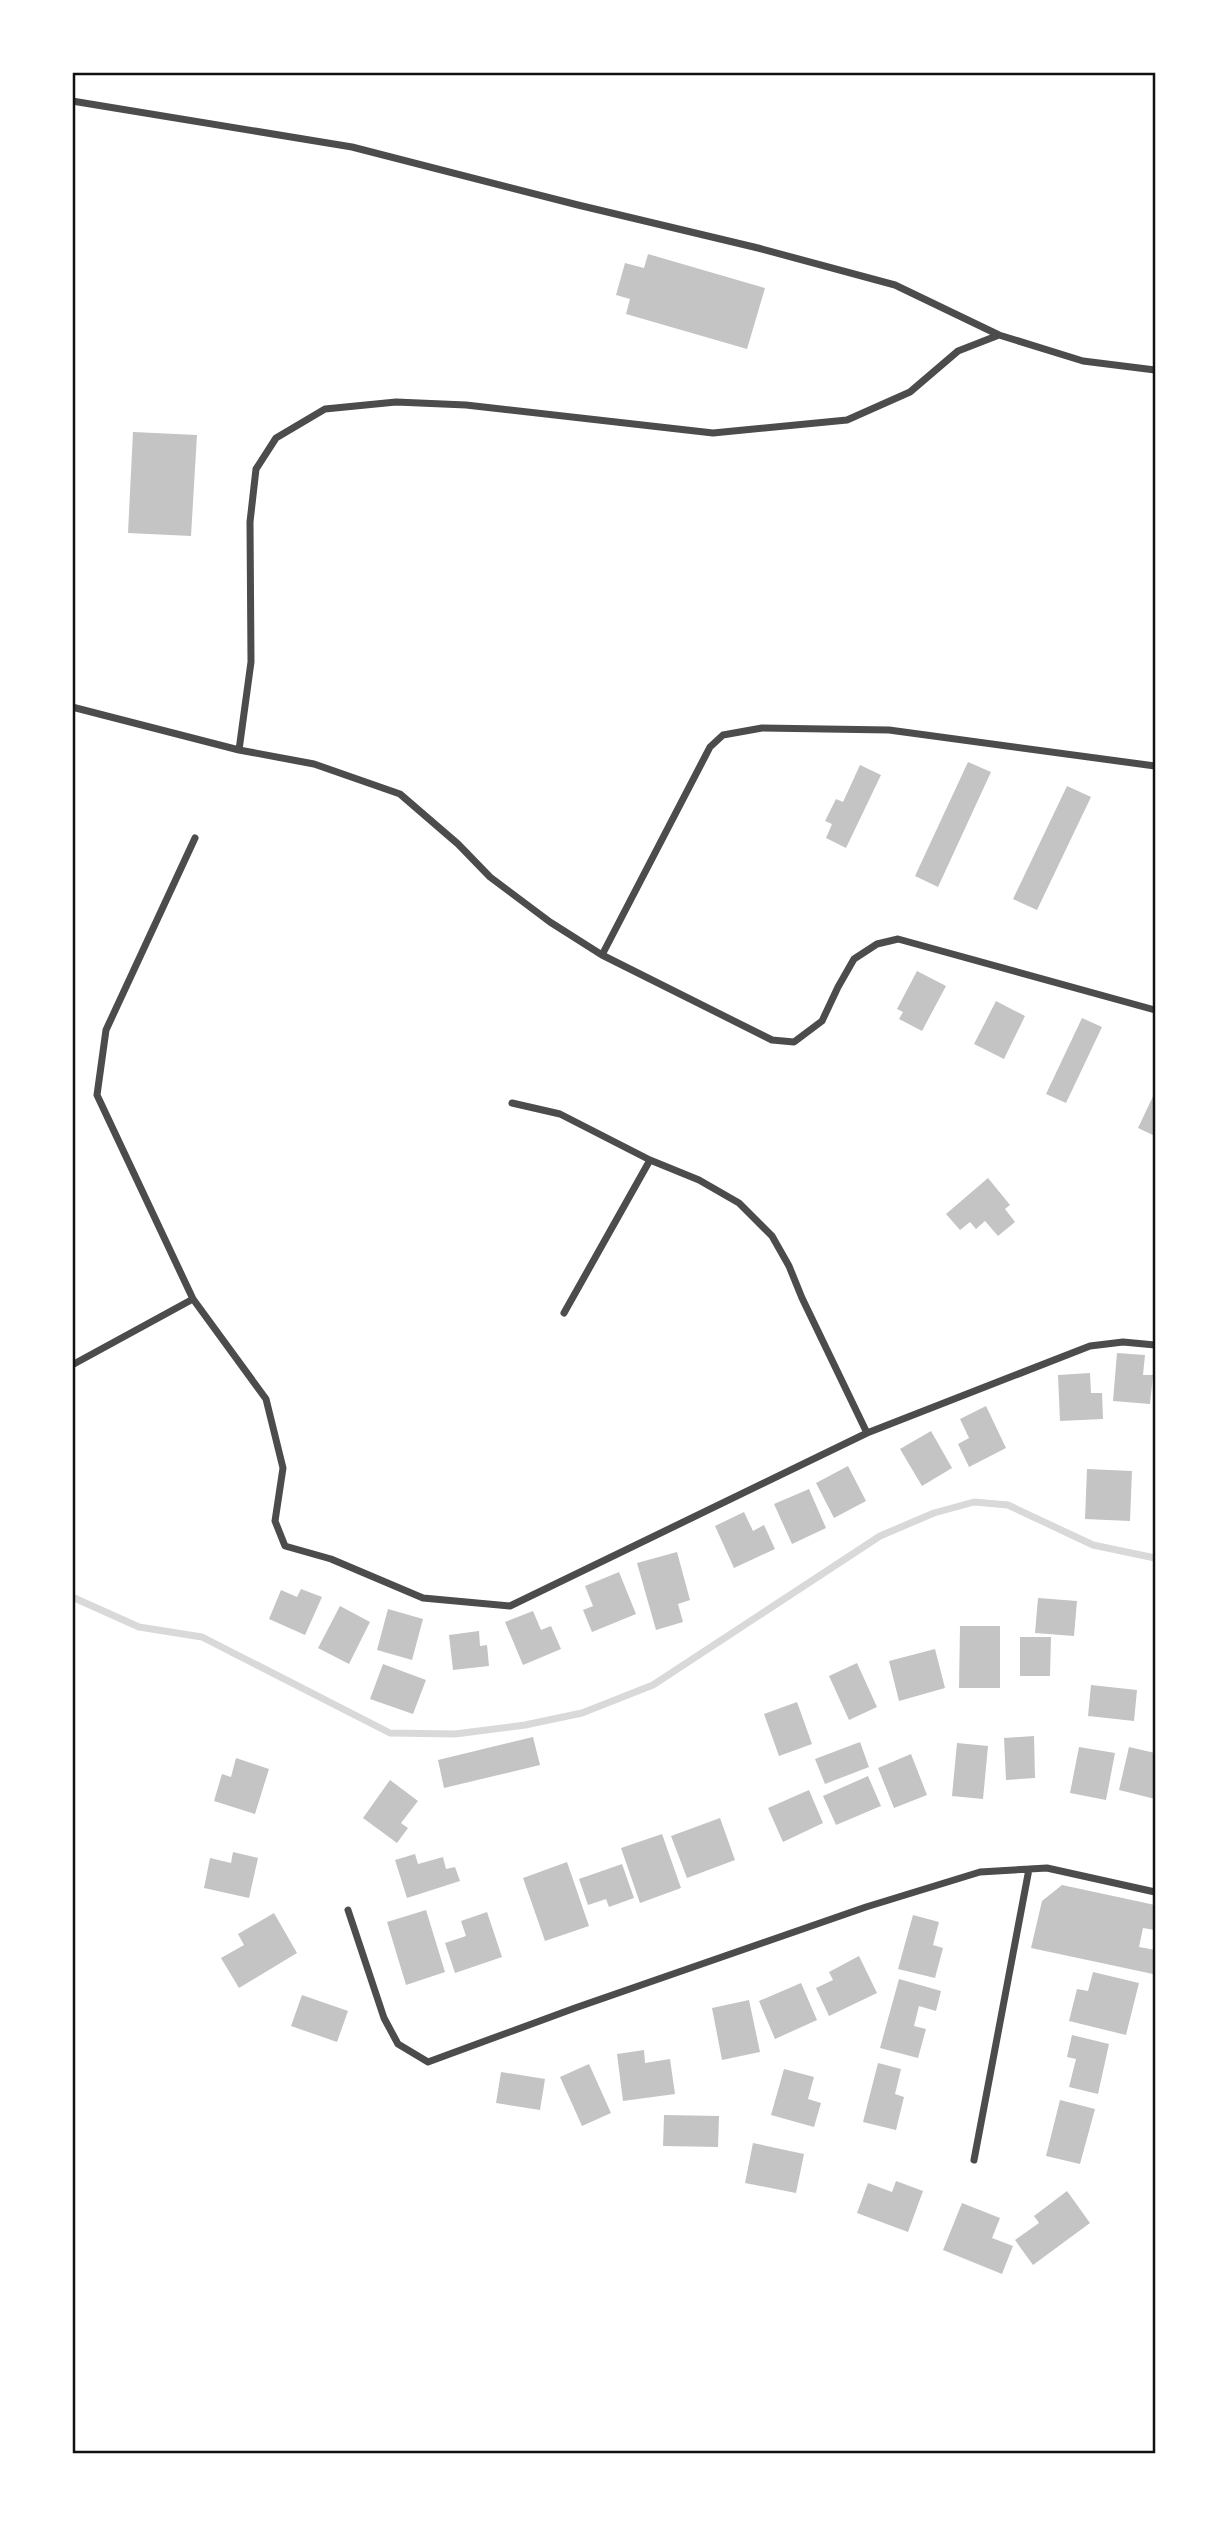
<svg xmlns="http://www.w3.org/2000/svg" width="1227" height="2525" font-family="'Sofia Sans Condensed',sans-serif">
  <rect width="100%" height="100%" fill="#fff"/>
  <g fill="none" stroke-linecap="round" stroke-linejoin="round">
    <path stroke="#d9d9d9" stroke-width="7" d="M72 1597 139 1627 202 1637 390 1733 455 1734 525 1725 582 1713 653 1685 880 1536 934 1513 974 1502 1008 1505 1093 1545 1155 1558"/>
  </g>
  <path fill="#c4c4c4" d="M648 254 765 288 747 349 626 314 630 299 616 295 625 263 644 268Z
    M133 432 197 435 191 536 128 533Z
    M968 762 991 772 938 887 915 876Z
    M860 765 881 775 846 848 826 838 832 824 825 821 836 799 843 802Z
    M1067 786 1091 797 1037 910 1013 899Z
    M917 971 946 986 922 1031 899 1019 903 1012 897 1009Z
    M996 1001 1025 1016 1004 1059 974 1044Z
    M1082 1018 1102 1027 1066 1103 1046 1094Z
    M1155 1092V1136L1138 1128Z
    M988 1178 1010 1205 1005 1209 1015 1222 998 1236 985 1221 976 1229 970 1222 960 1230 946 1214Z
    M1117 1353 1145 1355 1143 1375H1153L1150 1404 1113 1401Z
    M1090 1373 1091 1393H1102L1103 1419 1060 1421 1058 1375Z
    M986 1406 1006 1448 969 1467 958 1444 969 1438 960 1419Z
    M931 1431 952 1468 922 1486 900 1449Z
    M848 1466 866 1501 834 1518 816 1483Z
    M1087 1469 1132 1471 1130 1521 1085 1519Z
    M809 1489 826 1528 792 1544 774 1504Z
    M744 1512 753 1531 764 1525 775 1549 734 1568 715 1526Z
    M677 1552 690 1600 678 1604 683 1622 656 1630 637 1563Z
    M619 1572 636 1614 592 1632 583 1610 593 1606 585 1586Z
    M301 1589 322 1597 305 1635 269 1619 281 1590 297 1597Z
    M1038 1598 1077 1601 1074 1636 1035 1633Z
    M340 1606 370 1622 349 1664 318 1648Z
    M388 1609 423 1619 412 1660 377 1650Z
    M533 1611 541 1630 551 1626 561 1649 523 1665 505 1622Z
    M960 1626H1000V1688H959Z
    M479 1631 480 1646 487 1645 489 1666 453 1670 449 1635Z
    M1020 1637H1051L1050 1676H1020Z
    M935 1649 945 1688 899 1701 889 1661Z
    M857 1663 877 1707 849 1720 829 1676Z
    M383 1664 426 1680 413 1714 370 1699Z
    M1091 1685 1137 1690 1134 1721 1088 1716Z
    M797 1702 812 1744 779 1756 764 1714Z
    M1034 1736 1035 1778 1006 1780 1004 1738Z
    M533 1737 540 1765 444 1788 438 1760Z
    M860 1742 869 1767 825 1784 815 1759Z
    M957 1743 988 1746 983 1799 952 1796Z
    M1079 1747 1115 1753 1106 1800 1070 1793Z
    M1129 1747 1155 1753V1799L1119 1790Z
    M911 1754 927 1795 894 1808 878 1768Z
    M236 1758 269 1769 255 1814 214 1801 222 1774 231 1777Z
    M868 1776 881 1806 836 1825 823 1796Z
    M390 1780 418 1801 401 1823 408 1828 397 1843 363 1818Z
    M809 1790 823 1823 783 1842 768 1808Z
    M720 1818 735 1860 687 1878 671 1836Z
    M662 1834 681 1888 640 1903 621 1848Z
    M233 1852 258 1858 249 1898 204 1888 210 1858 231 1863Z
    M415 1854 418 1864 443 1857 446 1869 455 1867 460 1881 407 1898 395 1860Z
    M567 1862 589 1926 545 1941 523 1878Z
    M622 1864 634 1898 609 1907 606 1899 588 1905 579 1879Z
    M1062 1885 1155 1905V1930L1143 1928 1139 1947 1155 1950 1153 1974 1031 1948 1042 1901Z
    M426 1910 445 1972 406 1985 387 1922Z
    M487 1912 502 1957 455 1973 445 1943 466 1936 461 1921Z
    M274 1913 297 1953 239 1988 221 1958 244 1945 238 1934Z
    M913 1915 939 1922 933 1945 943 1948 935 1978 898 1969Z
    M859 1956 877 1993 829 2016 816 1988 833 1980 829 1972Z
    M1093 1972 1139 1983 1126 2035 1069 2021 1077 1989 1088 1991Z
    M899 1979 941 1991 936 2011 919 2006 914 2026 926 2029 918 2058 880 2048Z
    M801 1983 817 2020 775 2039 759 2001Z
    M302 1995 348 2011 337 2042 291 2026Z
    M749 2000 760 2052 722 2060 712 2008Z
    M1072 2035 1109 2044 1098 2094 1069 2087 1076 2059 1067 2057Z
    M644 2050 645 2063 670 2059 675 2094 623 2101 617 2054Z
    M878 2063 901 2069 895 2094 904 2097 896 2130 863 2122Z
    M589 2064 611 2113 582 2126 560 2077Z
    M784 2069 814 2077 808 2099 821 2103 814 2127 771 2115Z
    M501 2072 545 2079 540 2110 496 2103Z
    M1060 2100 1095 2109 1080 2164 1046 2156Z
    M664 2115 719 2116 718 2147 663 2146Z
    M753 2143 804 2154 796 2193 745 2183Z
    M896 2181 923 2191 908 2232 857 2213 868 2183 892 2192Z
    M1067 2191 1090 2223 1033 2265 1015 2240 1039 2223 1034 2216Z
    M962 2203 1000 2218 992 2238 1013 2246 1002 2274 943 2250Z"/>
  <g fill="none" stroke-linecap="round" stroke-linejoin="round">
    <path stroke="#4c4c4c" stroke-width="7" d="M72 101 352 147 578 205 758 248 895 285 999 335 1083 361 1155 370
      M72 707 239 750 314 764 400 794 458 844 490 877 550 922 602 955 772 1040 794 1042 822 1021 838 987 854 959 877 944 898 939 1155 1010
      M239 750 251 662 250 522 256 469 276 438 325 409 396 402 466 405 713 433 847 420 910 392 958 351 999 335
      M195 838 106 1030 97 1095 193 1299 266 1399 283 1468 275 1521 285 1546 331 1559 423 1598 510 1606 867 1433 1090 1346 1123 1342 1155 1345
      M602 955 710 747 723 735 762 728 889 730 1155 766
      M512 1103 560 1114 650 1160 699 1180 739 1203 772 1236 789 1266 802 1298 867 1433
      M564 1313 650 1160
      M72 1365 193 1299
      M348 1910 384 2018 398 2044 428 2062 575 2008 866 1907 980 1872 1047 1868 1155 1892
      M974 2160 1029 1869"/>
  </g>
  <rect width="1227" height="2525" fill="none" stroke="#ffffff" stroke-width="147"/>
  <rect x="74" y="74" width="1080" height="2378" fill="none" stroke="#111" stroke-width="2.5"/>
</svg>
